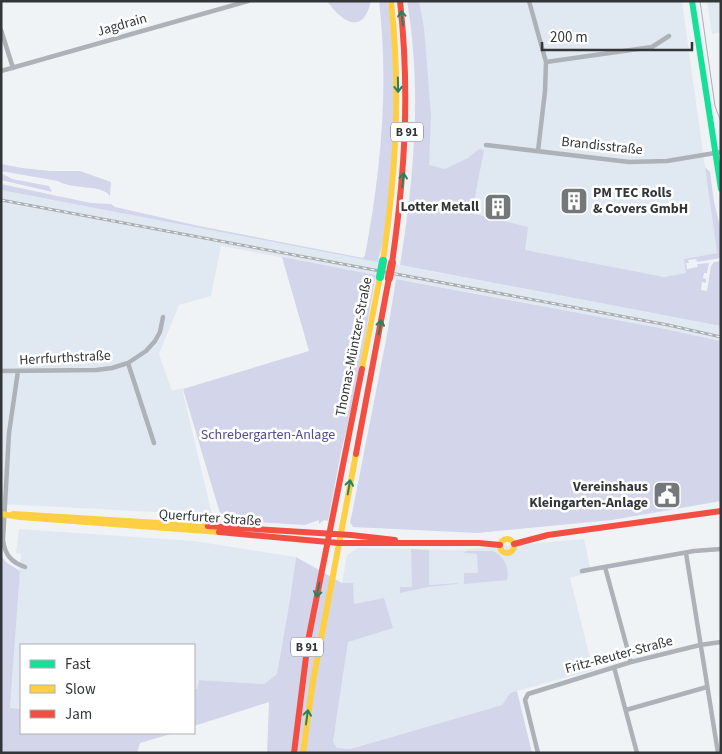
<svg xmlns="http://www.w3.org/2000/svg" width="722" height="754" font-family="'Source Sans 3',sans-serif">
  <rect width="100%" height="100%" fill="#f0f3f6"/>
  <path fill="#e0e9f1" d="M417 1H682L717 253 685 259 687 273 664 277 527 251 421 234Z
    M707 1H721V32L712 34Z
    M1 190 705 323 721 326V341L660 328 221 246 211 296 179 305 159 354 172 391 182 388 212 515 1 504Z
    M19 529 194 541 296 557 290 599 277 674 264 684 199 680 197 689H194V645H21V709L10 708 21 554 16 553Z
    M584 539 591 572 570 578 593 670 510 693 502 705 349 749 337 748 333 742 348 642 342 583 347 555 358 548 459 550Z"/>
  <path fill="#d3d5ea" d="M327 1H371C363 36 342 22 327 1Z
    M379 1H388C397 69 398 141 389 209 387 227 382 245 378 262L1 190V184L91 203 111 204 115 207 199 226 363 258 365 255C381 172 389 85 379 1Z
    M407 1H419L424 28 431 116 429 165 445 169 468 158 479 149 484 150 472 212 475 214 528 227 525 250 664 277 686 273 684 259 717 253 705 167 710 172 714 202 721 230V258L697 262 696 259 688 260 689 263H686L687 269 698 267 697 264 709 263 707 273H704L703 278 706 279V283L702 282 701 290 707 291 711 266 714 262 721 261V326L400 265C414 179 422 89 407 1Z
    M1 164 22 168 51 171H80L111 182 110 196C102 184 72 190 58 181L1 171Z
    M1 173 12 179 49 186 52 192 1 180Z
    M282 257 376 275 355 394 341 452 328 521 324 520 319 524V520L305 525 222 520 183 389 309 351Z
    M396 279 660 328 721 341V501L612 520 477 533 353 527 350 522 352 514 387 335Z
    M411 549 429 550V585L458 583 457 584 428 587 400 593V587H412Z
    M466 551H493C504 556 510 568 507 580L464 584V573H478L477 554 464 553Z
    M1 556 7 563 20 571 10 708 21 709V733H174L140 743 137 753H1Z
    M296 557 342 583H353L354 604 384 598 393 628 348 642 333 742 337 748 350 749 502 705 510 693 517 691 532 753H267L269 702 194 726V689H197L199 680 264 684 277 674 290 599Z"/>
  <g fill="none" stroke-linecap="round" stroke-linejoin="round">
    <path stroke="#adb1b8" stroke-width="4.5" d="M529 1 546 62 545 91 538 151
      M1 30 13 68
      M546 62 652 47 669 36
      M1 71 248 1
      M486 145 629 162 667 161 721 152
      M128 363 154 443
      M1 371 96 370 112 368 128 363 146 351 155 341 160 332 163 317
      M18 371 9 433 3 540C5 555 11 562 25 567
      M686 553 718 753
      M605 567 631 662
      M582 571 694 551 721 549
      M614 667 637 753
      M626 710 707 687
      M538 753 525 700 528 694 631 662 700 645 721 642"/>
    <path stroke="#16e098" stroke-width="6" d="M692 1 721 189"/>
    <path stroke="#ffcf43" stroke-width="6" d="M383 261C396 172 401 91 391 1
      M362 369 380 277
      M1 514 20 517 219 532
      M13 514 208 526
      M500 546a7 7 0 1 1 14 0a7 7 0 1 1-14 0Z
      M303 753 313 681 356 454"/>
    <path stroke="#f24e42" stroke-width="6" d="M392 263C405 173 410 92 400 1
      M356 454 389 278
      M208 526 351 535 395 540
      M219 532 339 543H479L500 545
      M514 544 548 535 721 511
      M294 753 308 641 362 369"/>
    <path stroke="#abafb4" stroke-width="1" d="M700 1 715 106 721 122"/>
    <defs>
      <path id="rail" d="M1 200 668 325 721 337"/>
    </defs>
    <use href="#rail" stroke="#abafb4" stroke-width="3"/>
    <use href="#rail" stroke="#fff" stroke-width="1" stroke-dasharray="4" stroke-linecap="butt"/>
    <path stroke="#16e098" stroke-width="8" d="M380 277 383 261"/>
    <path stroke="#f24e42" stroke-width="8" d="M389 278 392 263"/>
  </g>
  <defs><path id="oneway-shaft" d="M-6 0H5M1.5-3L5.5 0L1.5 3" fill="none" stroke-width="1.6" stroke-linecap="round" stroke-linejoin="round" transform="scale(1.25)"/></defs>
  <g stroke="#268263">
    <use href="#oneway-shaft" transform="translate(402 18) rotate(-97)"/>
    <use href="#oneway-shaft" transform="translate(398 85) rotate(89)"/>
    <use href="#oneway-shaft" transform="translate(403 180) rotate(-84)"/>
    <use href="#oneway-shaft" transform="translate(380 327) rotate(-80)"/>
    <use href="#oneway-shaft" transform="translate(349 487) rotate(-80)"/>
    <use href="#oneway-shaft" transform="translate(318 590) rotate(101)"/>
    <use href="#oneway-shaft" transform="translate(307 717) rotate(-82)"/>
  </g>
  <defs>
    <symbol id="building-square" viewBox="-11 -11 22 22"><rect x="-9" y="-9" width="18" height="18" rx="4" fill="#75787a" stroke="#fff"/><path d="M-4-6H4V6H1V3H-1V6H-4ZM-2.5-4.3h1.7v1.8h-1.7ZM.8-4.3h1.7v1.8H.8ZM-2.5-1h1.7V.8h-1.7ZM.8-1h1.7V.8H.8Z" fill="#fff"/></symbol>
    <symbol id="civic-square" viewBox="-11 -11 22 22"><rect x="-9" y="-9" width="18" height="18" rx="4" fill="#75787a" stroke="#fff"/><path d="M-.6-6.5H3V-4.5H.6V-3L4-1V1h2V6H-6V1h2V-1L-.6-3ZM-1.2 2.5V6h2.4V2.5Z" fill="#fff"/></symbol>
  </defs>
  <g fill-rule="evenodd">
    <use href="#building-square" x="558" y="185" width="32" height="32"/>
    <use href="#building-square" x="482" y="191" width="32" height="32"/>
    <use href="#civic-square" x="651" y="479" width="32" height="32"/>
  </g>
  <g text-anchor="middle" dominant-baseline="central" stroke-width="5" stroke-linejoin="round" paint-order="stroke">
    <g fill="#fff" stroke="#707274" stroke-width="1">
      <rect x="391" y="122.5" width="32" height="19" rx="4"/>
      <rect x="291" y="637.5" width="32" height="19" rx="4"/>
    </g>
    <g font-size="12" font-weight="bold" fill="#333638">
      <text x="407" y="132">B 91</text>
      <text x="307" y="647">B 91</text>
    </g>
    <g font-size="14" fill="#333638" stroke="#fff">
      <text transform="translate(122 25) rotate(-16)">Jagdrain</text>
      <text transform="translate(602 146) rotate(6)">Brandisstraße</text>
      <text transform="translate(354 347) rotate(-79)">Thomas-Müntzer-Straße</text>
      <text transform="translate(65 358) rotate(-3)">Herrfurthstraße</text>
      <text transform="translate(210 518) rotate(4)">Querfurter Straße</text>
      <text transform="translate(619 655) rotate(-15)">Fritz-Reuter-Straße</text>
    </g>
    <g font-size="14" font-weight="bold" fill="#333638" stroke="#fff" text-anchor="end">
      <text x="593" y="193" text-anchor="start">PM TEC Rolls<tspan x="593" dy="16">&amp; Covers GmbH</tspan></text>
      <text x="479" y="207">Lotter Metall</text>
      <text x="648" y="487">Vereinshaus<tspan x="648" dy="16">Kleingarten-Anlage</tspan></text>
    </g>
    <g font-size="14" fill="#4f4b91" stroke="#fff">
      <text x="268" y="435">Schrebergarten-Anlage</text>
    </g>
  </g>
  <rect width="722" height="754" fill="none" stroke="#333638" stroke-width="5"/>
  <rect x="20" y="644" width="175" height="90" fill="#ffffff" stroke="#adafaf"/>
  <rect x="30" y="660" width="25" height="8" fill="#16e098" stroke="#adafaf"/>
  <text x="65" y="669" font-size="15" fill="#333638">Fast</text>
  <rect x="30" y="685" width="25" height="8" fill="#ffcf43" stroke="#adafaf"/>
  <text x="65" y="694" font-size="15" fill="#333638">Slow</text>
  <rect x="30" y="710" width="25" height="8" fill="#f24e42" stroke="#adafaf"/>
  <text x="65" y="719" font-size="15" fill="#333638">Jam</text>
  <path d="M542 42v8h150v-8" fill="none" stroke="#333638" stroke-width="2.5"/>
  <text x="550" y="42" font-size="15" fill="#333638" stroke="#ffffff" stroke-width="4" paint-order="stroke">200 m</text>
</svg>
